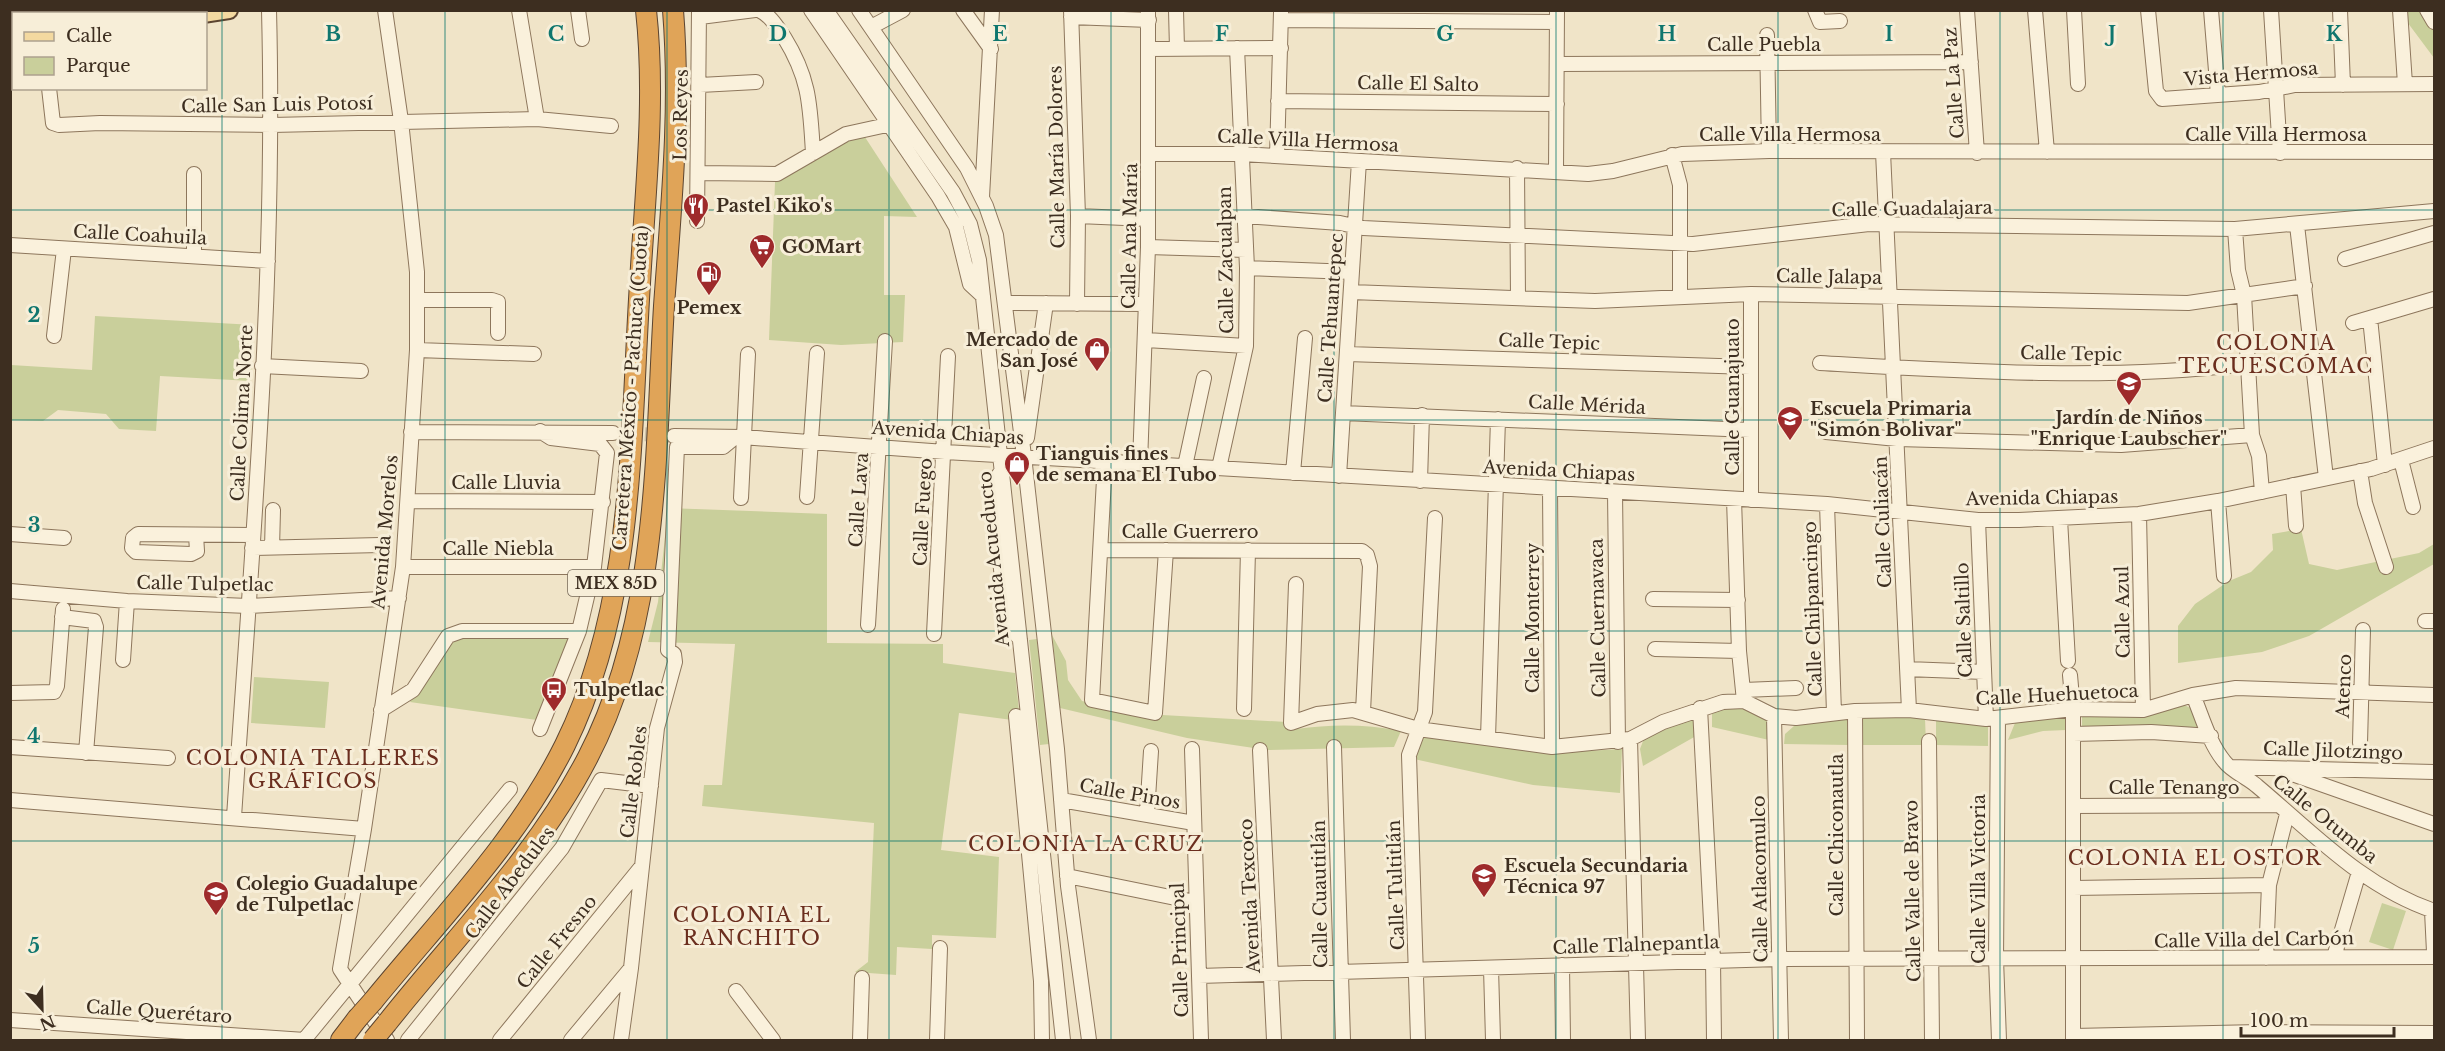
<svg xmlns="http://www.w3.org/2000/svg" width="2445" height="1051" font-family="'Libre Baskerville',serif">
  <rect width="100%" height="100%" fill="#f0e4c8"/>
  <path fill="#c9cf9b" d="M2399 11H2434V58Z
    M861 131 917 217 884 216V295H905L903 342 841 345 769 340 775 182Z
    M95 316 254 325 251 381 160 376 156 431 119 429 106 414 58 410 43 421 11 420V365L92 370Z
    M668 508 827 514V643L943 644V663L1015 673 1020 721 959 713 941 850 999 857 996 938 932 935V949L897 947 896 975 855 972 868 962 874 823 702 806 704 785H722L735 644 648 642 658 602Z
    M2301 529 2309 564 2337 570 2419 553 2434 544V564L2309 636 2262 652 2178 663V626L2195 604 2229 581 2251 572 2273 550 2272 534Z
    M1052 635 1066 661 1068 680 1082 701 1145 714 1287 722 1296 729C1333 724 1365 724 1401 731L1394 747 1267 750 1187 738 1060 708Z
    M464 637 568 639 537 720 410 702 452 641Z
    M1037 639 1049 744 1040 745 1029 640Z
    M254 677 329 682 325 728 251 723Z
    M2182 704 2195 710 2204 732 2082 730V713Z
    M1746 706 1768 719 1769 740 1712 727V714L1723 708Z
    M1693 715 1696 736 1643 766 1640 749 1645 736Z
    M1863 715H1903L1925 718 1926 745H1863Z
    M2066 716V730L2043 731 2008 740 2015 723 2040 717Z
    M1850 717 1849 745 1784 744 1785 734 1794 726Z
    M1936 720 1988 726V746L1936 745Z
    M1423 737 1550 753 1622 749 1620 793 1533 785 1414 759Z
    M2382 903 2406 911 2393 950 2369 942Z"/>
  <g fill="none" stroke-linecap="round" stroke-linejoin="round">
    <path stroke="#ccc0a6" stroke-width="14" stroke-dasharray="14 7" stroke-linecap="butt" d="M624 433 674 436"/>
    <defs>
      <path id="minor" d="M86 10V14
        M385 10 401 121 417 272V350L403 567 364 829 340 969 387 1040
        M519 10 537 119
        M578 10 582 39
        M759 10C771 16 777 27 784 37 810 79 810 105 813 153
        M811 10 938 196 956 227 970 284 983 296
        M826 10 953 192 970 224 979 260 1063 1040
        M859 10 967 168 986 206 996 235 1024 456 1057 749 1068 886 1089 1040
        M963 10 991 49
        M1071 10 1078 216 1077 304
        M1176 10 1177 49
        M1815 10 1820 22 1840 21
        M1967 10 1977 153
        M2035 10 2047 152
        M2074 10 2078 84
        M2148 10 2156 91 2162 99 2259 92 2295 85 2434 84
        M2211 10 2218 95
        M2271 10 2280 153
        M2340 10 2343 85
        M2400 10 2405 84
        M2427 10 2434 22
        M700 17 755 10
        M1071 17 1149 20
        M1281 20 1557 22
        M871 27 903 10
        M1767 35 1769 151
        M1149 49 1281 48
        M1558 64 1971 62
        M700 85 756 82
        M49 88 53 123 59 125 100 123 272 125 537 119 611 126
        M1278 101 1557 104
        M1883 152 1909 710
        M1149 154H1241L1588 174 1613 171 1682 154 1769 151 2434 152
        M1672 155 1680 185V297
        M1277 156 1281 12
        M1517 168 1518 298
        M1556 170 1557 10
        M698 173 777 174 846 134 887 125
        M982 197 992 10
        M1078 216 1148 219
        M1244 216 1340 223 1363 228 1693 244 1869 224 2235 229 2434 211
        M697 221 699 10
        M2297 225 2326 478
        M2235 229 2238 270 2244 295 2252 435 2259 456 2262 492
        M10 245 268 261
        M1148 247 1246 250
        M194 256V174
        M2345 259 2434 233
        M1247 268 1352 272
        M1351 292 1595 301 1751 294 2188 303 2305 286
        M417 300H492L498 302V333
        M1005 303 1146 304
        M2370 318 2385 465
        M2353 323 2434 299
        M54 336 64 249
        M1146 340 1246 346
        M417 350 534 354
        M1347 354 1750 367
        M1820 363C1961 371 2106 381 2246 364
        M262 366 361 371
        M1343 413 1750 430
        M540 431 551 438 600 444 607 453 594 567 579 631 540 729
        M411 432 613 433
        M1826 432 1897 439 2121 445 2252 435
        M674 436 742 437 945 452 1827 504 1978 520H2019L2139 514 2218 501 2371 469 2434 448
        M1027 438 1046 303
        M2401 460 2413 507
        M1105 461 1092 700 1155 713 1166 550
        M1140 463 1148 247V10
        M1185 466 1204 378
        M1003 468 992 486 1007 625 1020 639
        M1219 468 1246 346 1247 268 1237 48
        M2360 471 2365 503 2386 567
        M1293 473 1305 338
        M1339 476 1359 161
        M1420 481 1422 415
        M2293 485 2296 526
        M1550 488 1552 747
        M1615 492 1618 742
        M807 497 817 353
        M741 498 748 354
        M1734 499 1739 651 1744 701
        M1751 500V294
        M408 501 603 502
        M2218 501 2224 576
        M1827 504 1834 713
        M2139 514 2143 710
        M2060 519 2068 661
        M1978 520 1986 719
        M10 534 64 538
        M196 535 197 551 191 554 136 552 132 548 133 538 138 534 253 535
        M252 548 380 545
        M272 548 273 510
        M1101 550 1362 551 1367 555 1370 566 1363 712
        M403 567H594
        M1296 584 1291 723 1317 714 1353 710 1418 729 1552 747 1630 739 1663 722 1723 702 1744 701 1774 716 1796 718 1855 711 1909 710 1986 719 2073 709 2143 710 2193 695 2236 688 2434 695
        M10 591 127 601 248 606 399 598
        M1653 599 1738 600
        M62 617 94 621 96 627 86 753
        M2425 621H2434
        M868 625 885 341
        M934 634 948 356
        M1655 649 1739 651
        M123 660 127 601
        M1907 669 1984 672
        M2070 675 2073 709V1040
        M1744 690 1796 688
        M10 693 54 692 57 686 63 609
        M2193 695C2202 716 2209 743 2224 761 2232 772 2247 777 2257 786 2313 833 2363 887 2434 911
        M1700 708 1713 960 1714 1040
        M1244 709 1248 550
        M381 710 413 690 448 636 462 631H579
        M1855 711 1857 1040
        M1016 716 1041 981 1042 1040
        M1774 716 1781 1040
        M1998 718 1996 959 1999 1040
        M2073 734 2151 732 2211 736
        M1488 738 1498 419
        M1630 739 1638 1040
        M1929 741 1932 1040
        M2360 743 2363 630
        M10 747 168 758
        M1334 747 1343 1040
        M1192 749 1201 1040
        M1260 750 1274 1040
        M2231 767 2434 772
        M2289 773 2434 824
        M10 800 364 829
        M1061 800 1194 823
        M2073 806 2277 805
        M1147 814 1151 751
        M234 817C252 549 276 280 269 10
        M1067 876 1195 902
        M2073 888 2269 885
        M2432 911 2434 952
        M2334 957 2359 872
        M2266 958 2269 885 2287 814
        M1562 965 1563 1040
        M1491 968 1493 1040
        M1199 976 1780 959 2434 957
        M736 991 773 1040
        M10 1020 305 1040
        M2073 1036 2260 1032 2434 1033
        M304 1040 510 789
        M408 1040 562 848 601 780 651 786
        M500 1040 642 866
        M571 1040 631 968
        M621 1040 631 968 657 728 675 662 674 654 668 650 677 447H723L734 438
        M860 1040 862 978
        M937 1040 940 948
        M1418 1040 1409 755 1425 712 1435 518"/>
      <path id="major" d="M203 14 229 10
        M10 52 14 51"/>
      <path id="highway" d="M373 1001C440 919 518 840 565 745 635 603 630 437 640 283 645 193 656 101 646 10
        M387 1023C456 936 537 856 588 757 659 620 655 455 664 306 671 208 681 109 673 10
        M341 1040 357 1019"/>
    </defs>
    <use href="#minor" stroke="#8d765c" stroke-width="16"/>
    <use href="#major" stroke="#5b4430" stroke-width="20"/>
    <use href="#highway" stroke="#5b4430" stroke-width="22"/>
    <use href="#minor" stroke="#faf1dc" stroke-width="14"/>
    <use href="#major" stroke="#f3d9a0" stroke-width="16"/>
    <use href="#highway" stroke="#e0a458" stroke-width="20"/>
    <defs>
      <path id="highway-bridge" d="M357 1019 373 1001
        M373 1040 387 1023"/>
    </defs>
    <use href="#highway-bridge" stroke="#5b4430" stroke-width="22" stroke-linecap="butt"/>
    <use href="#highway-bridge" stroke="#e0a458" stroke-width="20"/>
  </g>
  <path fill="none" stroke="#0f766e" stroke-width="1.5" stroke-opacity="0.55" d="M222 10V1040M445 10V1040M667 10V1040M889 10V1040M1111 10V1040M1334 10V1040M1556 10V1040M1778 10V1040M2000 10V1040M2223 10V1040M10 210H2434M10 420H2434M10 631H2434M10 841H2434"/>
  <defs>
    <symbol id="restaurant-pin" viewBox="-11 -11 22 30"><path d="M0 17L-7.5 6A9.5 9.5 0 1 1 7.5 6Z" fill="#9e2a2b" stroke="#f7eed8"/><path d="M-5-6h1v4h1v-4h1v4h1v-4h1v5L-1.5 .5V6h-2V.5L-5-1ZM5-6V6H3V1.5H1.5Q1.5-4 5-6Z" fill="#fff"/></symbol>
    <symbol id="supermarket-pin" viewBox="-11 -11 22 30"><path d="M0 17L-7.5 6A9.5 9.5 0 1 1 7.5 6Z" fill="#9e2a2b" stroke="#f7eed8"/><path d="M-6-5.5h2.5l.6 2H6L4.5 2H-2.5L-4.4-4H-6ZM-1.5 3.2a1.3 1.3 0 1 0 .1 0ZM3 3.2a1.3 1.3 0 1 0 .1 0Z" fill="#fff"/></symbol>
    <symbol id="fuel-pin" viewBox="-11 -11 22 30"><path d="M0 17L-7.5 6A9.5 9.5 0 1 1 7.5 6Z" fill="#9e2a2b" stroke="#f7eed8"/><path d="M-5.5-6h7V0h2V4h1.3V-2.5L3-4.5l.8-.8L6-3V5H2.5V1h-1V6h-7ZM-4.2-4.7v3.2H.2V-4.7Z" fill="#fff"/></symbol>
    <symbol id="shop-pin" viewBox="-11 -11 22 30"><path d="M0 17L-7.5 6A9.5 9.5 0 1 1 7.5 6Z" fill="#9e2a2b" stroke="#f7eed8"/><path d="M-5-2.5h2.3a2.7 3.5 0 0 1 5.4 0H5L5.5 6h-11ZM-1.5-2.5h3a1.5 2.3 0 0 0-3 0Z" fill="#fff"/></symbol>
    <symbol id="school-pin" viewBox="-11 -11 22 30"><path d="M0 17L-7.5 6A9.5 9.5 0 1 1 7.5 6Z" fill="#9e2a2b" stroke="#f7eed8"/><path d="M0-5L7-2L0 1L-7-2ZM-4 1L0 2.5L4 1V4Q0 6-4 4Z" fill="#fff"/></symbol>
    <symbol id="bus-pin" viewBox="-11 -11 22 30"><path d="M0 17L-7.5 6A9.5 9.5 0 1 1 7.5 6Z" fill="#9e2a2b" stroke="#f7eed8"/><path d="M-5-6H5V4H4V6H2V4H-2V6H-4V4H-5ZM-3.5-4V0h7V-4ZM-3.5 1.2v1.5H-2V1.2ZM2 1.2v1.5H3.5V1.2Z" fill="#fff"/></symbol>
  </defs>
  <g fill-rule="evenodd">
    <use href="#restaurant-pin" x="681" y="191" width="30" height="40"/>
    <use href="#supermarket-pin" x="747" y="232" width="30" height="40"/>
    <use href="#fuel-pin" x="694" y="259" width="30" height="40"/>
    <use href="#shop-pin" x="1082" y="335" width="30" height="40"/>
    <use href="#school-pin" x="2114" y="369" width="30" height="40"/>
    <use href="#school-pin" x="1775" y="404" width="30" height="40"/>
    <use href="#shop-pin" x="1002" y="449" width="30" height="40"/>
    <use href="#bus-pin" x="539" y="675" width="30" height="40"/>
    <use href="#school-pin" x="1469" y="861" width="30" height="40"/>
    <use href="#school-pin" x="201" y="879" width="30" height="40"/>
  </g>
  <g text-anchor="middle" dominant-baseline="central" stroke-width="6" stroke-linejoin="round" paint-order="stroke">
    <rect fill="#f7eed8" stroke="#756857" stroke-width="1.5" x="568" y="570" width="96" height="26" rx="4.5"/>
    <g font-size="16" font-weight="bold" fill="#3d2e20">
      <text x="616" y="583">MEX 85D</text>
    </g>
    <g font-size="18" fill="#3d2e20" stroke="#f7eed8">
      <text x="1764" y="45">Calle Puebla</text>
      <text transform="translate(2251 74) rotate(-5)">Vista Hermosa</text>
      <text transform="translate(1954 83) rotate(-94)">Calle La Paz</text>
      <text transform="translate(1418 84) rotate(1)">Calle El Salto</text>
      <text transform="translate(277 105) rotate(-1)">Calle San Luis Potosí</text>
      <text transform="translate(681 115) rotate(-89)">Los Reyes</text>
      <text x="1790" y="135">Calle Villa Hermosa</text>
      <text x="2276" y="135">Calle Villa Hermosa</text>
      <text transform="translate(1308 141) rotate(3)">Calle Villa Hermosa</text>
      <text transform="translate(1057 157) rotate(-91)">Calle María Dolores</text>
      <text transform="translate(1912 209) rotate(-1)">Calle Guadalajara</text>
      <text transform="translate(140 235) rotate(3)">Calle Coahuila</text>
      <text transform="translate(1130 236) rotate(-89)">Calle Ana María</text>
      <text transform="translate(1226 260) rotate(-91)">Calle Zacualpan</text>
      <text transform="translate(1829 277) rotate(1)">Calle Jalapa</text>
      <text transform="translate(1331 318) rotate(-86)">Calle Tehuantepec</text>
      <text transform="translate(1549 342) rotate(2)">Calle Tepic</text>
      <text transform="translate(2071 354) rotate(1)">Calle Tepic</text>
      <text transform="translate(631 388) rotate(-86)">Carretera México - Pachuca (Cuota)</text>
      <text transform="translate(1733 397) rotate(-90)">Calle Guanajuato</text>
      <text transform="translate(1587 405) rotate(3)">Calle Mérida</text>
      <text transform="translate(242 413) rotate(-87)">Calle Colima Norte</text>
      <text transform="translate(948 433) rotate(4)">Avenida Chiapas</text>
      <text transform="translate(1559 471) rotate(3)">Avenida Chiapas</text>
      <text x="506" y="483">Calle Lluvia</text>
      <text transform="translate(2042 498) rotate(-1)">Avenida Chiapas</text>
      <text transform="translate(859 500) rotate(-86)">Calle Lava</text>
      <text transform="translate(923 512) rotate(-87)">Calle Fuego</text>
      <text transform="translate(1883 522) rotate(-92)">Calle Culiacán</text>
      <text transform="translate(385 532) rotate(-85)">Avenida Morelos</text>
      <text x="1190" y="532">Calle Guerrero</text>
      <text x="498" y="549">Calle Niebla</text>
      <text transform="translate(994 559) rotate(-96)">Avenida Acueducto</text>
      <text transform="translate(205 584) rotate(1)">Calle Tulpetlac</text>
      <text transform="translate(1813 609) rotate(-92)">Calle Chilpancingo</text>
      <text transform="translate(2123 612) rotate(-91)">Calle Azul</text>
      <text transform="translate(1533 618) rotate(-90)">Calle Monterrey</text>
      <text transform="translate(1598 618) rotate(-91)">Calle Cuernavaca</text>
      <text transform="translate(1964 620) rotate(-92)">Calle Saltillo</text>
      <text transform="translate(2344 686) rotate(-88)">Atenco</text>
      <text transform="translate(2057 695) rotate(-3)">Calle Huehuetoca</text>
      <text transform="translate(2333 751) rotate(2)">Calle Jilotzingo</text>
      <text transform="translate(634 782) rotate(-83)">Calle Robles</text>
      <text x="2174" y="788">Calle Tenango</text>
      <text transform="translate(1130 794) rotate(10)">Calle Pinos</text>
      <text transform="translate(2325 819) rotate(39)">Calle Otumba</text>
      <text transform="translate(1837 835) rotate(-90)">Calle Chiconautla</text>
      <text transform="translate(1760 879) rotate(-91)">Calle Atlacomulco</text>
      <text transform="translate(1979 879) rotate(-90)">Calle Villa Victoria</text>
      <text transform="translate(510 883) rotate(-53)">Calle Abedules</text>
      <text transform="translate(1396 885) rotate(-92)">Calle Tultitlán</text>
      <text transform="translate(1913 891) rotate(-91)">Calle Valle de Bravo</text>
      <text transform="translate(1320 894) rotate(-91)">Calle Cuautitlán</text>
      <text transform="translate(1250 896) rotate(-93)">Avenida Texcoco</text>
      <text transform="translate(2254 940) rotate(-1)">Calle Villa del Carbón</text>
      <text transform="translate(557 942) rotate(-51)">Calle Fresno</text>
      <text transform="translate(1636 945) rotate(-2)">Calle Tlalnepantla</text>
      <text transform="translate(1180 950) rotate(-92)">Calle Principal</text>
      <text transform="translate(159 1012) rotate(4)">Calle Querétaro</text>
    </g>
    <g font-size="18" font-weight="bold" fill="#3d2e20" stroke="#f7eed8" text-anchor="start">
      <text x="716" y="206">Pastel Kiko's</text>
      <text x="782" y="247">GOMart</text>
      <text x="709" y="308" text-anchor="middle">Pemex</text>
      <text x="1078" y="340" text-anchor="end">Mercado de<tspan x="1078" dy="21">San José</tspan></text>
      <text x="1810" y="409">Escuela Primaria<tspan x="1810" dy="21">"Simón Bolivar"</tspan></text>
      <text x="2129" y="418" text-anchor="middle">Jardín de Niños<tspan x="2129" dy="21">"Enrique Laubscher"</tspan></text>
      <text x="1036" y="454">Tianguis fines<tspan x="1036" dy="21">de semana El Tubo</tspan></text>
      <text x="574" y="690">Tulpetlac</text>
      <text x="1504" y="866">Escuela Secundaria<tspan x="1504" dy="21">Técnica 97</tspan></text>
      <text x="236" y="884">Colegio Guadalupe<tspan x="236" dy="21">de Tulpetlac</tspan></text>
    </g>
    <g font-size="20" letter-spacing="1.5" fill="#6b2e1e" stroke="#f7eed8">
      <text x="2276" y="343">COLONIA<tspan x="2276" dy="23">TECUESCÓMAC</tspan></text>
      <text x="313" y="758">COLONIA TALLERES<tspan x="313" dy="23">GRÁFICOS</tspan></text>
      <text x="1086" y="844">COLONIA LA CRUZ</text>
      <text x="2195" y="858">COLONIA EL OSTOR</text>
      <text x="752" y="915">COLONIA EL<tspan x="752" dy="23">RANCHITO</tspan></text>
    </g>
  </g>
  <g font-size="20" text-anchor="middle" font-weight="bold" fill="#0f766e" stroke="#f7eed8" stroke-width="6" stroke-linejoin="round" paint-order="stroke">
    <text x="333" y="41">B</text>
    <text x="556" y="41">C</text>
    <text x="778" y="41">D</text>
    <text x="1000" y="41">E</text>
    <text x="1222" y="41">F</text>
    <text x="1445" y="41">G</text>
    <text x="1667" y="41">H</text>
    <text x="1889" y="41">I</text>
    <text x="2112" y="41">J</text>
    <text x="2334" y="41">K</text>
    <text x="34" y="322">2</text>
    <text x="34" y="532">3</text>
    <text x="34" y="743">4</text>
    <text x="34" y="953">5</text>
  </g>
  <rect width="2445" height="1051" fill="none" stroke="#3d2e20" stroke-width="24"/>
  <rect x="12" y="12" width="195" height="78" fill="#f7eed8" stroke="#ada18e" stroke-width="1.5"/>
  <rect x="24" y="32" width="30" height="9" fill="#f3d9a0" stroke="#ada18e" stroke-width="1.5"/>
  <text x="66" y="42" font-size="18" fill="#3d2e20">Calle</text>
  <rect x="24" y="57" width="30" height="18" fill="#c9cf9b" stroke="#ada18e" stroke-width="1.5"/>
  <text x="66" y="72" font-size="18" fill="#3d2e20">Parque</text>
  <g transform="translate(42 1009) rotate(158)" stroke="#f7eed8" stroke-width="4.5" paint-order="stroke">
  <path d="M0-4.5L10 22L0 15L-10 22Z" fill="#3d2e20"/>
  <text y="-9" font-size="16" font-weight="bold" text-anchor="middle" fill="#3d2e20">N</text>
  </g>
  <path d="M2241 1027v9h153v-9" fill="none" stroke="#3d2e20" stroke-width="3"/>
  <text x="2250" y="1027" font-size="18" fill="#3d2e20" stroke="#f7eed8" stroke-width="4.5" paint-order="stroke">100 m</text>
</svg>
